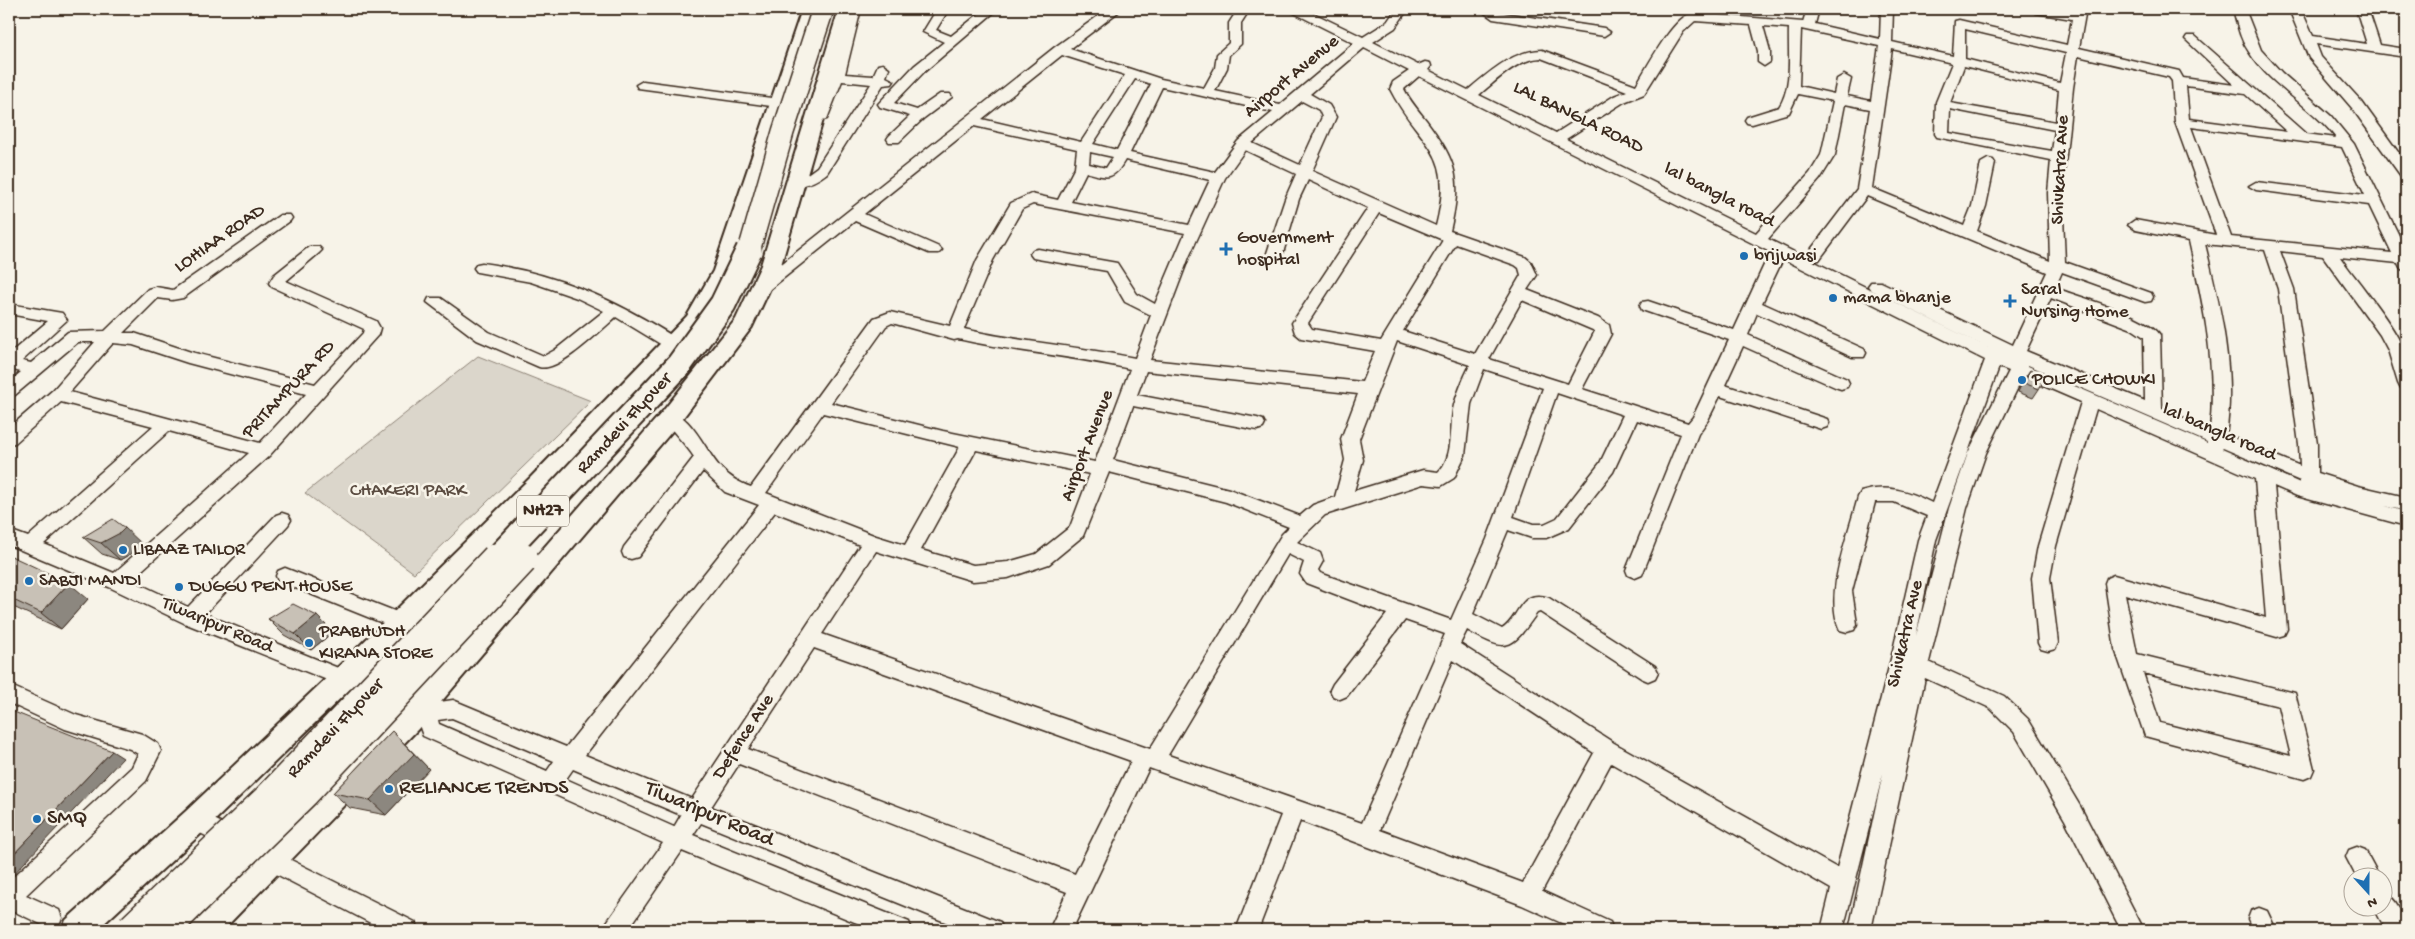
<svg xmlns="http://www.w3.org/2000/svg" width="2415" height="939" font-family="'Gochi Hand',sans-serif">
  <rect width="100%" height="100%" fill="#f7f3e8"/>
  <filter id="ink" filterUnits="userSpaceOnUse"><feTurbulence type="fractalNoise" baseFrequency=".02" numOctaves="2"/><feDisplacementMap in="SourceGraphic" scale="10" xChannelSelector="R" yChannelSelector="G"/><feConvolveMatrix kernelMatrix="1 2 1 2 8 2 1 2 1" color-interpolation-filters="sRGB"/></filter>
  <g filter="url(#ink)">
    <path fill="#dbd6cb" stroke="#8b8074" d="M478 356 591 401 414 573 305 493Z"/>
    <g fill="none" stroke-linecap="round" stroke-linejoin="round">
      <defs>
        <path id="minor" d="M849 9H861L845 74 873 76 878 65 883 64 889 68 886 77 894 81 892 84 883 85 827 173C818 180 807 187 795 184L793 181 795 178 806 175 817 167 871 84 842 81 827 119 822 120 815 116 832 71Z
          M937 9H949L936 30 951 36 985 9H998L924 72 894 103 917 110 940 94H950L952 97 924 118 899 142H889L887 139 889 136 910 116 880 107 878 104 914 66 944 42 923 32Z
          M1108 9H1122L1070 49 1161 79 1204 88 1215 68 1217 54 1229 43V23L1238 9H1250L1241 23V44L1229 55 1227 68 1215 91 1280 105 1354 43 1292 12 1290 9H1305L1363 37 1387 22 1396 9H1408L1395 28 1373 42 1418 65 1425 62 1430 63 1431 66 1428 70 1468 90C1490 72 1512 51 1542 50L1636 85C1647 68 1672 18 1692 13L1803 22 1807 9H1819L1815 24 1880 39 1881 9H1893L1892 42 1953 56 1955 21 1959 20 2067 45 2072 19 2036 13 2030 9H2055L2073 12 2074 9H2086L2079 48 2179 71 2183 78 2234 85 2185 39 2187 36H2195L2306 134 2336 138C2311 105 2271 87 2249 52 2240 39 2237 24 2233 9H2245L2261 50 2282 73 2331 116 2354 144 2406 250V270L2401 269 2398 263 2340 257C2357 281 2398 329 2405 354 2408 364 2407 379 2406 389L2400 387 2398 383 2388 350 2380 335 2323 256 2280 251 2294 289 2317 444V473L2358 486 2406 497V511L2385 506 2406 512V526L2297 496 2274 486 2287 629 2284 635 2277 637 2125 594 2137 654 2295 693 2314 769 2311 776 2304 779 2145 736 2115 649 2105 583 2107 578 2114 575 2266 618 2255 479 2096 409 2056 546 2050 578 2058 643 2055 649 2048 651 2041 649 2038 643 2032 578 2038 546 2081 402 2023 377 1986 453 1967 508 1929 662 2004 696 2028 719 2080 806 2144 930H2121L2065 820 2014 732 1990 708 1925 678 1871 930H1849L1883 773 1843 930H1821L1831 889 1611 763 1542 891 1610 922 1613 930H1577L1522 905 1300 821 1258 930H1236L1281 815 1149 768 1072 930H1049L1067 892 739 764 711 807 1000 922 1003 930H965L701 823 693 835 909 922 912 930H874L682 851 628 930H604L607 922 663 843 423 736 417 719 375 699 184 623 109 587 9 545V530L28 537 153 426 61 402 15 443 9 444V428L53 390 95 342H78L15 395 9 397V382L21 372 9 369V354L48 321 9 314V304L56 312 62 313 67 320 22 361 31 363 68 332 105 331 148 289 156 287 173 290 280 215H290L292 218 290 221 183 298 172 300 158 298 123 333H134L191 352 315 384 363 333 364 329 272 287 269 283 274 275 309 247H319L322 250 319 253 286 281 376 321 380 328 378 335 269 456 131 580 188 607 276 515 282 513 288 515 291 520 288 525 205 614 427 704 453 700 566 747 759 505 725 492 703 471 638 557 631 559 624 557 622 552 624 547 694 457C685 443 671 431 663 417L665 413C688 406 707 455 721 468 730 477 739 483 751 487L874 318 890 312 950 326 977 260 1011 203 1031 194 1058 200 1075 167 1077 149 974 126 864 214 939 247 942 250 939 253H929L855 221 765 293H755L752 289 755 285 1055 47ZM1695 21 1751 25 1758 51V62L1764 66 1770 62V51L1763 26 1789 28C1788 52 1793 86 1779 107L1747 117 1745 120 1747 123 1752 124 1789 113 1798 94 1833 101 1821 155 1810 173 1756 233 1566 139 1624 102 1644 94 1683 32ZM1801 29 1879 46 1871 101 1847 96 1851 79 1844 75 1837 79 1834 94 1799 86ZM1965 29 2066 53 2060 83 1965 59ZM1364 48 1409 71 1393 82 1390 89C1420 148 1456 148 1436 226L1312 171 1336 117 1329 105 1310 94ZM1892 49 1952 63 1936 102 1935 134 1937 137 2051 160 2048 193 2050 261 1977 231 1986 206 1995 163 1993 160 1988 159 1981 163 1972 206 1964 226 1872 188ZM1062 55 1125 75 1081 142 982 119ZM2078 56 2169 77 2172 81 2175 122 2216 235 2135 220 2128 225 2135 230 2189 241C2203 303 2217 365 2210 429L2162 409 2160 335C2150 317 2077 296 2055 288L2062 272 2145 302 2151 301 2153 297 2151 293 2065 262 2062 193 2073 88ZM1541 58 1627 91 1614 96 1556 133 1479 95C1496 81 1517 59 1541 58ZM1964 66 2059 90 2056 122 1950 103ZM1419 76 1770 252 1734 330 1648 301 1642 302 1640 306 1642 310 1729 340 1693 417 1688 423 1582 389 1611 334 1609 325 1598 318 1527 290 1537 275 1531 262 1525 257 1450 231C1462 180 1458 163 1426 120 1418 110 1410 101 1404 89ZM1135 79 1151 84 1117 150 1093 144ZM2186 86 2245 94 2287 132 2189 119ZM1162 87 1273 112 1238 141 1215 172 1130 153ZM1302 101 1319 110 1322 117 1300 165 1252 143ZM1845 104 1870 109 1857 189 1809 252 1806 256 1808 259 1768 239 1820 179 1835 155ZM1950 109 2055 130 2052 151 1949 133ZM2191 127 2342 147 2365 195 2256 182 2249 186 2256 190 2369 205 2392 253 2231 237ZM1245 150 1296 174 1285 199 1267 253 1270 257H1280L1283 253 1299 199 1308 180 1368 208 1292 323 1295 333 1301 338 1375 351 1362 382 1150 360 1189 257 1225 178ZM1090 152 1113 157 1106 168 1089 164ZM1125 160 1210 180 1189 225 1071 202 1086 172C1108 178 1113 181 1125 160ZM1867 196 2047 272 2013 345 1881 282H1871L1868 286 1871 290 1992 350 1811 260H1819ZM1033 204 1185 233 1155 304 1137 294 1117 263 1038 249 1033 250 1030 254 1033 258 1038 259 1107 271 1125 302 1151 315 1135 358C1078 346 1020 342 964 329L993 260 1022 209ZM1379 213 1443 240 1381 341 1312 329 1308 323ZM1456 244 1515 265 1519 268 1521 275 1475 354 1403 331ZM2205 244 2265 250 2278 289 2299 444 2300 466 2226 435C2236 371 2220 306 2205 244ZM1783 259 1985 360 1932 503C1908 491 1887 484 1861 492L1858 497C1849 533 1823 595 1840 630L1847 632 1854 630 1857 624 1852 591 1875 502H1894L1927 516 1918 540 1891 659 1837 868 1614 743 1460 644 1467 630C1508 653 1510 651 1537 613L1540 612 1641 678 1648 681 1655 678 1658 672 1655 666 1549 598C1519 588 1520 618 1502 629L1473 614 1508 530 1532 538H1546L1569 528 1613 472 1637 420 1681 434 1626 570 1628 575 1635 578 1642 575 1644 570 1698 434 1708 420 1720 396 1821 429 1827 427 1829 423 1827 419 1725 385 1743 346 1835 387 1841 389 1847 387 1849 383 1847 379 1748 335 1757 313 1852 357H1864L1866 353 1864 349 1762 303ZM2051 298 2132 329 2144 337 2145 401 2026 351ZM1522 300 1595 331 1568 384 1489 359ZM892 323 954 340 958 339C1015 352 1073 356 1130 369L1095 462 943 431 831 403 886 326ZM1397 341 1470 365C1464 377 1458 391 1454 405 1449 426 1455 457 1438 472L1423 470 1354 491 1363 460 1359 439ZM113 343 133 345 188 363 306 394 260 443 70 392ZM2028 365 2207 442V443L2028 366ZM1999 367 2009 371 1968 453 1949 508 1916 636 1936 540ZM1484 369 1543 388 1487 539 1451 620 1320 573 1318 570 1323 561 1320 553 1297 542 1325 515 1423 484 1441 486 1454 478 1465 455 1471 404ZM1146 371 1358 394 1341 439 1345 460 1335 497 1313 505 1300 516 1229 489 1113 460 1133 406 1257 430 1263 428 1265 424 1263 420 1257 418 1137 395ZM1557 393 1623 415 1600 463 1557 518 1544 524H1533L1513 517ZM823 413 960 447 905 545 876 536 766 493ZM169 431 249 453 114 573 44 544ZM2223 448 2300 481V483L2222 449ZM976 450 1090 474 1070 527 1036 554 1008 562 973 565 921 550ZM1109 472 1226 502 1289 527 1282 534 1150 749 822 634 876 551 973 581 1008 578 1049 564 1083 536ZM775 512 860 545 692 799 585 755ZM1288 554 1304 562 1300 574 1306 583 1387 614 1333 684 1330 690 1333 696 1340 699 1347 696 1405 620 1445 634 1362 823 1168 755ZM814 648 1131 761 1075 874 748 749ZM1453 660 1594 753 1523 883 1380 830ZM2143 673 2279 706 2291 756 2160 723ZM452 718 554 761 547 771 439 724 438 720ZM573 769 681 815 674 827 566 779Z
          M1479 9H1493L1497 12 1604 28 1610 32 1604 36 1493 19Z
          M2289 9H2301L2313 36 2367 44 2356 9H2368L2380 45 2406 49V57L2316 44 2321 57 2362 102 2406 163V177L2401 176 2352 108 2309 58Z
          M643 81 779 99 786 103 779 107 638 88 636 85Z
          M482 263C557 273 616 300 679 340L681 344 679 348H667L616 317C601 330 558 373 539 367L477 340 427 302 429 298H441L489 332 544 356 555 350 604 311 577 298 531 282 477 272 474 268 477 264Z
          M285 568 407 616 410 622 407 628 400 630 278 581 276 576 278 571Z
          M9 685 76 715 142 734 158 744 161 751 146 781 26 895 59 910 62 918 59 926 51 929 9 909V881L132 767 138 754 130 749 65 729 9 703Z
          M196 810 244 834 247 841 244 848 236 851 188 827 185 820 188 813Z
          M263 846 415 922 418 930H384L255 863 252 856 255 849Z
          M2357 847 2365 850 2379 876H2356L2346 857 2349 850Z
          M2382 891C2395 896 2406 917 2406 930H2386L2373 906H2382Z
          M2259 908 2267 911 2276 930H2253L2248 919 2251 911Z"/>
        <path id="major" d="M802 9H818L733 271 702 326 546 490 353 686 206 829 97 930H62L66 920 186 811 335 670 530 478 687 316 713 271Z
          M839 9H855L781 265 752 327 679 423 418 729 223 930H189L193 920 400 713 663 411 736 319 761 265Z"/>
      </defs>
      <use href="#minor" stroke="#3b2a1e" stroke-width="3"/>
      <use href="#major" stroke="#3b2a1e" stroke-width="4"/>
      <use href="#minor" fill="#f7f3e8" fill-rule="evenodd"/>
      <use href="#major" fill="#f7f3e8" fill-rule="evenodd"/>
      <defs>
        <path id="highway-bridge-far2" d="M749 251 783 132 823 9"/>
        <path id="highway-bridge-far1" d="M496 560 679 365 723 304 749 250
          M521 560 525 556"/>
        <path id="highway-bridge" d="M132 930 269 799 497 559
          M163 930 304 792 522 559"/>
      </defs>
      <use href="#highway-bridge-far2" stroke="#3b2a1e" stroke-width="24" stroke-linecap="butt"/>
      <use href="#highway-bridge-far1" stroke="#3b2a1e" stroke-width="29" stroke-linecap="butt"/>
      <use href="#highway-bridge" stroke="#3b2a1e" stroke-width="34" stroke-linecap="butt"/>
      <use href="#highway-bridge-far2" stroke="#f7f3e8" stroke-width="21"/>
      <use href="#highway-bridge-far1" stroke="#f7f3e8" stroke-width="25"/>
      <use href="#highway-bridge" stroke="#f7f3e8" stroke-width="31"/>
    </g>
    <path fill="#aca69d" stroke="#3b2a1e" d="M2030 370 2039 389 2033 398 2018 392 2024 379Z
      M83 537 143 545 137 550 120 560 102 554Z
      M9 555 88 599 61 629 9 605Z
      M317 616 333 632 311 650 284 635 268 619Z
      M392 731 429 769 386 815 350 808 333 793Z"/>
    <path fill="#8c877f" stroke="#3b2a1e" d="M125 528 143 545 137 550 120 560 101 543Z
      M69 583 88 599 61 629 41 613Z
      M317 616 333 632 311 650 295 634Z
      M392 731 429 769 386 815 370 800Z
      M112 751 123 758 9 879V859Z"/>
    <path fill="#c8c1b6" stroke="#3b2a1e" d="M2030 370 2046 377 2039 389 2024 383Z
      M113 519 125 528 120 533 101 543 83 537Z
      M9 555 69 583 41 613 9 598Z
      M293 604 317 616 295 634 268 619Z
      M9 710 112 751 9 859Z
      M392 731 414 754 370 800 333 793Z"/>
  </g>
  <g fill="#1f6fb2" stroke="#f7f3e8" stroke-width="2">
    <path d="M1223.5 241.5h5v5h5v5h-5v5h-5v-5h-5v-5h5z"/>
    <circle cx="1744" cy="256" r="5"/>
    <circle cx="1833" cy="298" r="5"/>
    <path d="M2007.5 293.5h5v5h5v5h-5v5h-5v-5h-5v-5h5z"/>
    <circle cx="2022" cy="380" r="5"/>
    <circle cx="123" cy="550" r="5"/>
    <circle cx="29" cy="581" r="5"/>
    <circle cx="179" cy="587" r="5"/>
    <circle cx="309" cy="643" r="5"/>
    <circle cx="389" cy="789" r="5"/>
    <circle cx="37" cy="819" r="5"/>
  </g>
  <g text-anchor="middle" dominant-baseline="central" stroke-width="5" stroke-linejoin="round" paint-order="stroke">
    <rect fill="#f7f3e8" stroke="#73665b" stroke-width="1" x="517" y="495.5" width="52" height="31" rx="4"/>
    <g font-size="18" font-weight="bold" fill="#3b2a1e">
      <text x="543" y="511">NH27</text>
    </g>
    <g font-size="19" fill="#3b2a1e" stroke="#f7f3e8">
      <text transform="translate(1292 77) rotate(-40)">Airport Avenue</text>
      <text transform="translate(1578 118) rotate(26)">LAL BANGLA ROAD</text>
      <text transform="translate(2061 170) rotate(-87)">Shivkatra Ave</text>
      <text transform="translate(1719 196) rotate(27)">lal bangla road</text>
      <text transform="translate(220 239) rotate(-35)">LOHIAA ROAD</text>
      <text transform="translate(289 390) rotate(-47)">PRITAMPURA RD</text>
      <text transform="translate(625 424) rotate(-47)">Ramdevi Flyover</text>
      <text transform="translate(2219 433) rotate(23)">lal bangla road</text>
      <text transform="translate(1088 446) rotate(-69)">Airport Avenue</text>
      <text transform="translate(217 626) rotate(23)">Tiwaripur Road</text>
      <text transform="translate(1906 634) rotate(-77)">Shivkatra Ave</text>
      <text transform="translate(336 729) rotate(-46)">Ramdevi Flyover</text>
      <text transform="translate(744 737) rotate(-57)">Defence Ave</text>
    </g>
    <g font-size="19" fill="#3b2a1e" stroke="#f7f3e8" text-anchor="start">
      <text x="1237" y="238">Government<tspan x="1237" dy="22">hospital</tspan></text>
      <text x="1754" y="256">brijwasi</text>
      <text x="2021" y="290">Saral<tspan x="2021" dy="22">Nursing Home</tspan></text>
      <text x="1843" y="298">mama bhanje</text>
      <text x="2032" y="380">POLICE CHOWKI</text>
      <text x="133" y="550">LIBAAZ TAILOR</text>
      <text x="39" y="581">SABJI MANDI</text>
      <text x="189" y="587">DUGGU PENT HOUSE</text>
      <text x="319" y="632">PRABHUDH<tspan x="319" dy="22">KIRANA STORE</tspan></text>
    </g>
    <g font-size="19" fill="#5b4c41" stroke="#f7f3e8">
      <text x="408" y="491">CHAKERI PARK</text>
    </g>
    <g font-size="22" fill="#3b2a1e" stroke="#f7f3e8" text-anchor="start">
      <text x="399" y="789">RELIANCE TRENDS</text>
      <text x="47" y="819">SMQ</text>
    </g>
    <g font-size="22" fill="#3b2a1e" stroke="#f7f3e8">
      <text transform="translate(709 815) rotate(23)">Tiwaripur Road</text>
    </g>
  </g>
  <rect width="2415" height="939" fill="none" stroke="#f7f3e8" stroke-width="30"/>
  <rect x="15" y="15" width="2385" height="909" fill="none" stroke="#3b2a1e" stroke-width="2" filter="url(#ink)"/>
  <g transform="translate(2368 892) rotate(159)"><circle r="24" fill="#f7f3e8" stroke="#aca397"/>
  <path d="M0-4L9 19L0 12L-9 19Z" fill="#1f6fb2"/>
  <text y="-8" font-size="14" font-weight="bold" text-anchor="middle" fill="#3b2a1e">N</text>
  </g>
</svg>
